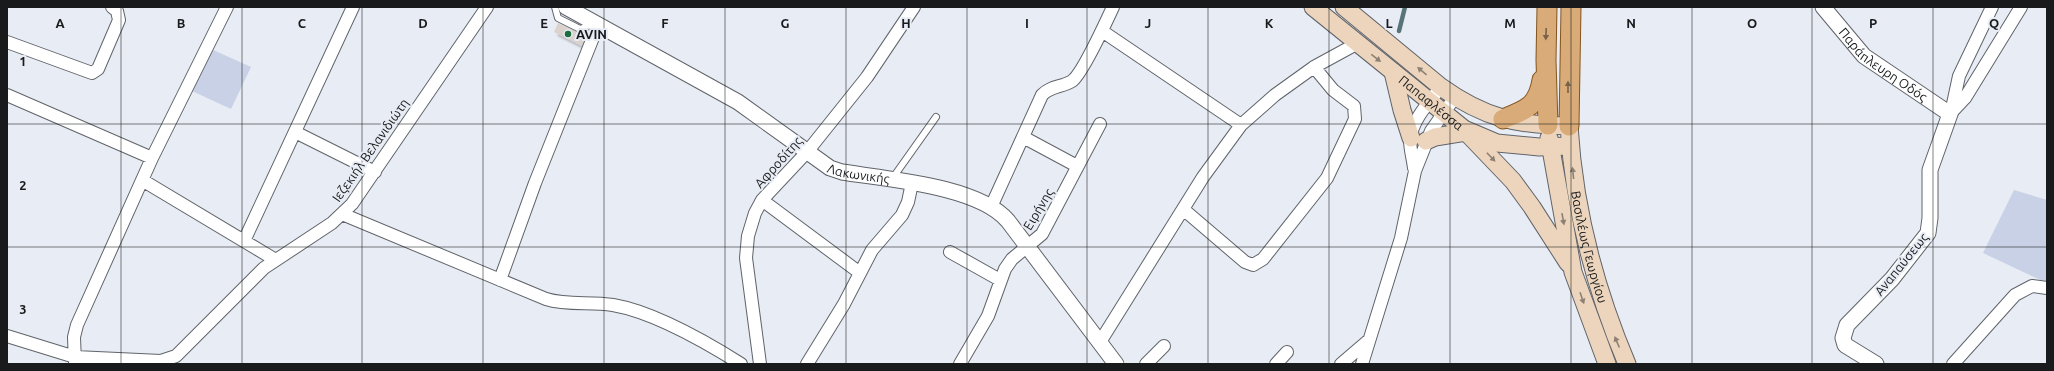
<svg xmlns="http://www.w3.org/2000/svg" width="2054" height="371" font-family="Ubuntu,sans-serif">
  <defs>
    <filter id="shadow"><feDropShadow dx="3.5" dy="3.5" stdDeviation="1" flood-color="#0004"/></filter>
  </defs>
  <rect width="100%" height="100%" fill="#e8ecf4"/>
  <path fill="#c8d1e5" d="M211 49 251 67 231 109 192 91Z
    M2014 190 2047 200V283L1983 253Z"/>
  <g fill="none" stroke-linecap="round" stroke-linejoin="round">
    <path stroke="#587478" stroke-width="4.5" d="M1399 31 1405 7"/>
  </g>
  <path fill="#dbd2ce" filter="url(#shadow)" d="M558 23 579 33 588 31 582 46 554 32Z"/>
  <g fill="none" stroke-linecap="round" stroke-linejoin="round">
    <defs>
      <path id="service" d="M555 7 558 18 580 29 593 24
        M892 179 936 117"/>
      <path id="minor" d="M1102 31 1241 125
        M7 42 92 73 98 69 119 20 117 11 112 7
        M7 95 152 158
        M1951 113 1959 76 1992 7
        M1950 114 1965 98 2021 7
        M295 132 375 172
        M1023 137 1077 166
        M1414 168C1413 159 1410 149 1410 140 1412 120 1429 102 1441 87
        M142 180 274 259
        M762 200 860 273
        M991 207 1042 95C1050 86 1063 87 1072 81 1082 74 1107 20 1113 7
        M1183 209 1245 262 1253 265 1263 259 1327 178 1355 119 1354 106 1333 90 1314 67
        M342 214 546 299C568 306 591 301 613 305 654 312 706 342 741 364
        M244 241 353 7
        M950 252 1000 280
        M500 280 535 183 598 25
        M7 336 75 357 161 361 176 356 264 268 332 223 352 204 487 7
        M1100 342 1203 177 1241 125 1275 95 1314 67 1358 43
        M75 363 74 337 77 325 152 158 227 7
        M760 364 746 258 748 236 755 213 762 200 807 152 867 77 914 7
        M807 364 844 304 872 250 902 215 908 202 912 183
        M960 364 988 316 1005 269 1012 259 1042 234 1100 124
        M1146 364 1164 346
        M1276 364 1287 352
        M1341 364 1369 340
        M1362 364 1401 238 1415 171 1431 131 1455 97
        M1953 364 2015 295 2032 286 2047 288"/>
      <g id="tertiary">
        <path id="s1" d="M566 7 738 102 830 168 842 172C886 179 979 186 1008 221L1116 364"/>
        <path id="s2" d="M1823 7 1864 56 1950 114 1930 170V218L1928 233 1892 279 1847 325 1843 338 1845 345 1876 364"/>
      </g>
      <g id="secondary">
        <path id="s3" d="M1313 7 1464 129 1497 143 1539 147 1570 146"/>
        <path id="s4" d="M1344 7 1441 87C1484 118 1517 125 1569 126 1574 210 1594 286 1627 364"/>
        <path d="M1393 72 1402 110 1411 138"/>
        <path d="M1468 134 1513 181 1532 207 1568 263"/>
        <path d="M1549 138 1573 272 1607 364"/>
        <path d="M1426 141 1435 137 1466 132"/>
      </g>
      <path id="primary" d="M1547 7 1546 60 1548 125
        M1503 119C1526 110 1538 106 1542 80
        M1569 126 1571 7"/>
    </defs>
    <use href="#service" stroke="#60646a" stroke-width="8"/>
    <use href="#minor" stroke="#60646a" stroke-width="14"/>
    <use href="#tertiary" stroke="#60646a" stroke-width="17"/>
    <use href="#secondary" stroke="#60646a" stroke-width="19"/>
    <use href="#primary" stroke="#84541d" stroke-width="21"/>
    <use href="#service" stroke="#fff" stroke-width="6"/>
    <use href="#minor" stroke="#fff" stroke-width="12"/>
    <use href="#tertiary" stroke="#fff" stroke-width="15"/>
    <use href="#secondary" stroke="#ecd5bc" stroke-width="17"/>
    <use href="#primary" stroke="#d8ab78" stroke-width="19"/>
  </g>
  <defs><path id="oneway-solid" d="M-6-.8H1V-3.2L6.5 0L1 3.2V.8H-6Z"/></defs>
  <g fill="#78624a">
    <use href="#oneway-solid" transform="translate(1546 34) rotate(92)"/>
    <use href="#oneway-solid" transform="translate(1568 87) rotate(-90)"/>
  </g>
  <g fill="#8d8174">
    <use href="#oneway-solid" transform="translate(1376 58) rotate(38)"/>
    <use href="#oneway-solid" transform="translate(1422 71) rotate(-140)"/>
    <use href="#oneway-solid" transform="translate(1491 157) rotate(46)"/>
    <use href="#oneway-solid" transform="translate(1573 173) rotate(-96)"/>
    <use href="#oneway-solid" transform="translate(1563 219) rotate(80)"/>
    <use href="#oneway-solid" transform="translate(1582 298) rotate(71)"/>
    <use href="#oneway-solid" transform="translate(1617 342) rotate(-113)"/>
  </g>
  <path fill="none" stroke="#181a1c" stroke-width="1" stroke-opacity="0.55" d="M121 7V364M242 7V364M362 7V364M483 7V364M604 7V364M725 7V364M846 7V364M967 7V364M1087 7V364M1208 7V364M1329 7V364M1450 7V364M1571 7V364M1692 7V364M1812 7V364M1933 7V364M7 124H2047M7 247H2047"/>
  <circle fill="#1a6e40" stroke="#e8ecf4" stroke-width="1.5" cx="568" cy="34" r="4"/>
  <g text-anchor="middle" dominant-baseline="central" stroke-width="4" stroke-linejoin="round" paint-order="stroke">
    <g font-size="13" font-weight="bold" fill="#181a1c" stroke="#e8ecf4" text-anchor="start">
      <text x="576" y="34">AVIN</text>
    </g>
    <g font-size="13" fill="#181a1c" stroke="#e8ecf4">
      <text stroke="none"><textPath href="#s2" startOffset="84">Παράπλευρη Οδός</textPath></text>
      <text stroke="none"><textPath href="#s3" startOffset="152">Παπαφλέσσα</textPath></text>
      <text transform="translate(370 150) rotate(-55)">Ιεζεκιήλ Βελανιδιώτη</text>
      <text transform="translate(778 162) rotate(-48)">Αφροδίτης</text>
      <text stroke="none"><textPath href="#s1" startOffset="339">Λακωνικής</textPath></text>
      <text transform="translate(1038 209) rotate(-59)">Ειρήνης</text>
      <text stroke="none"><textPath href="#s4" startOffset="385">Βασιλέως Γεωργίου</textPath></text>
      <text transform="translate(1901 264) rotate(-51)">Αναπαύσεως</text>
    </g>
  </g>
  <g font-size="13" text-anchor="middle" font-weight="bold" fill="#181a1c" stroke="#e8ecf4" stroke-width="4" stroke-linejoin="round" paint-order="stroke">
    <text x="60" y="28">A</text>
    <text x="181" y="28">B</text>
    <text x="302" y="28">C</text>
    <text x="423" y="28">D</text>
    <text x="544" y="28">E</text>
    <text x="665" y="28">F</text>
    <text x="785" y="28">G</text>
    <text x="906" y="28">H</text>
    <text x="1027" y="28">I</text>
    <text x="1148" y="28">J</text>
    <text x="1269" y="28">K</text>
    <text x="1389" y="28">L</text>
    <text x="1510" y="28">M</text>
    <text x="1631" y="28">N</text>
    <text x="1752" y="28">O</text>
    <text x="1873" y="28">P</text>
    <text x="1994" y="28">Q</text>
    <text x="23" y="66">1</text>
    <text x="23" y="190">2</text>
    <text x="23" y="314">3</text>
  </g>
  <rect width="2054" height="371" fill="none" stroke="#181a1c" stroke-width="16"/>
</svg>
